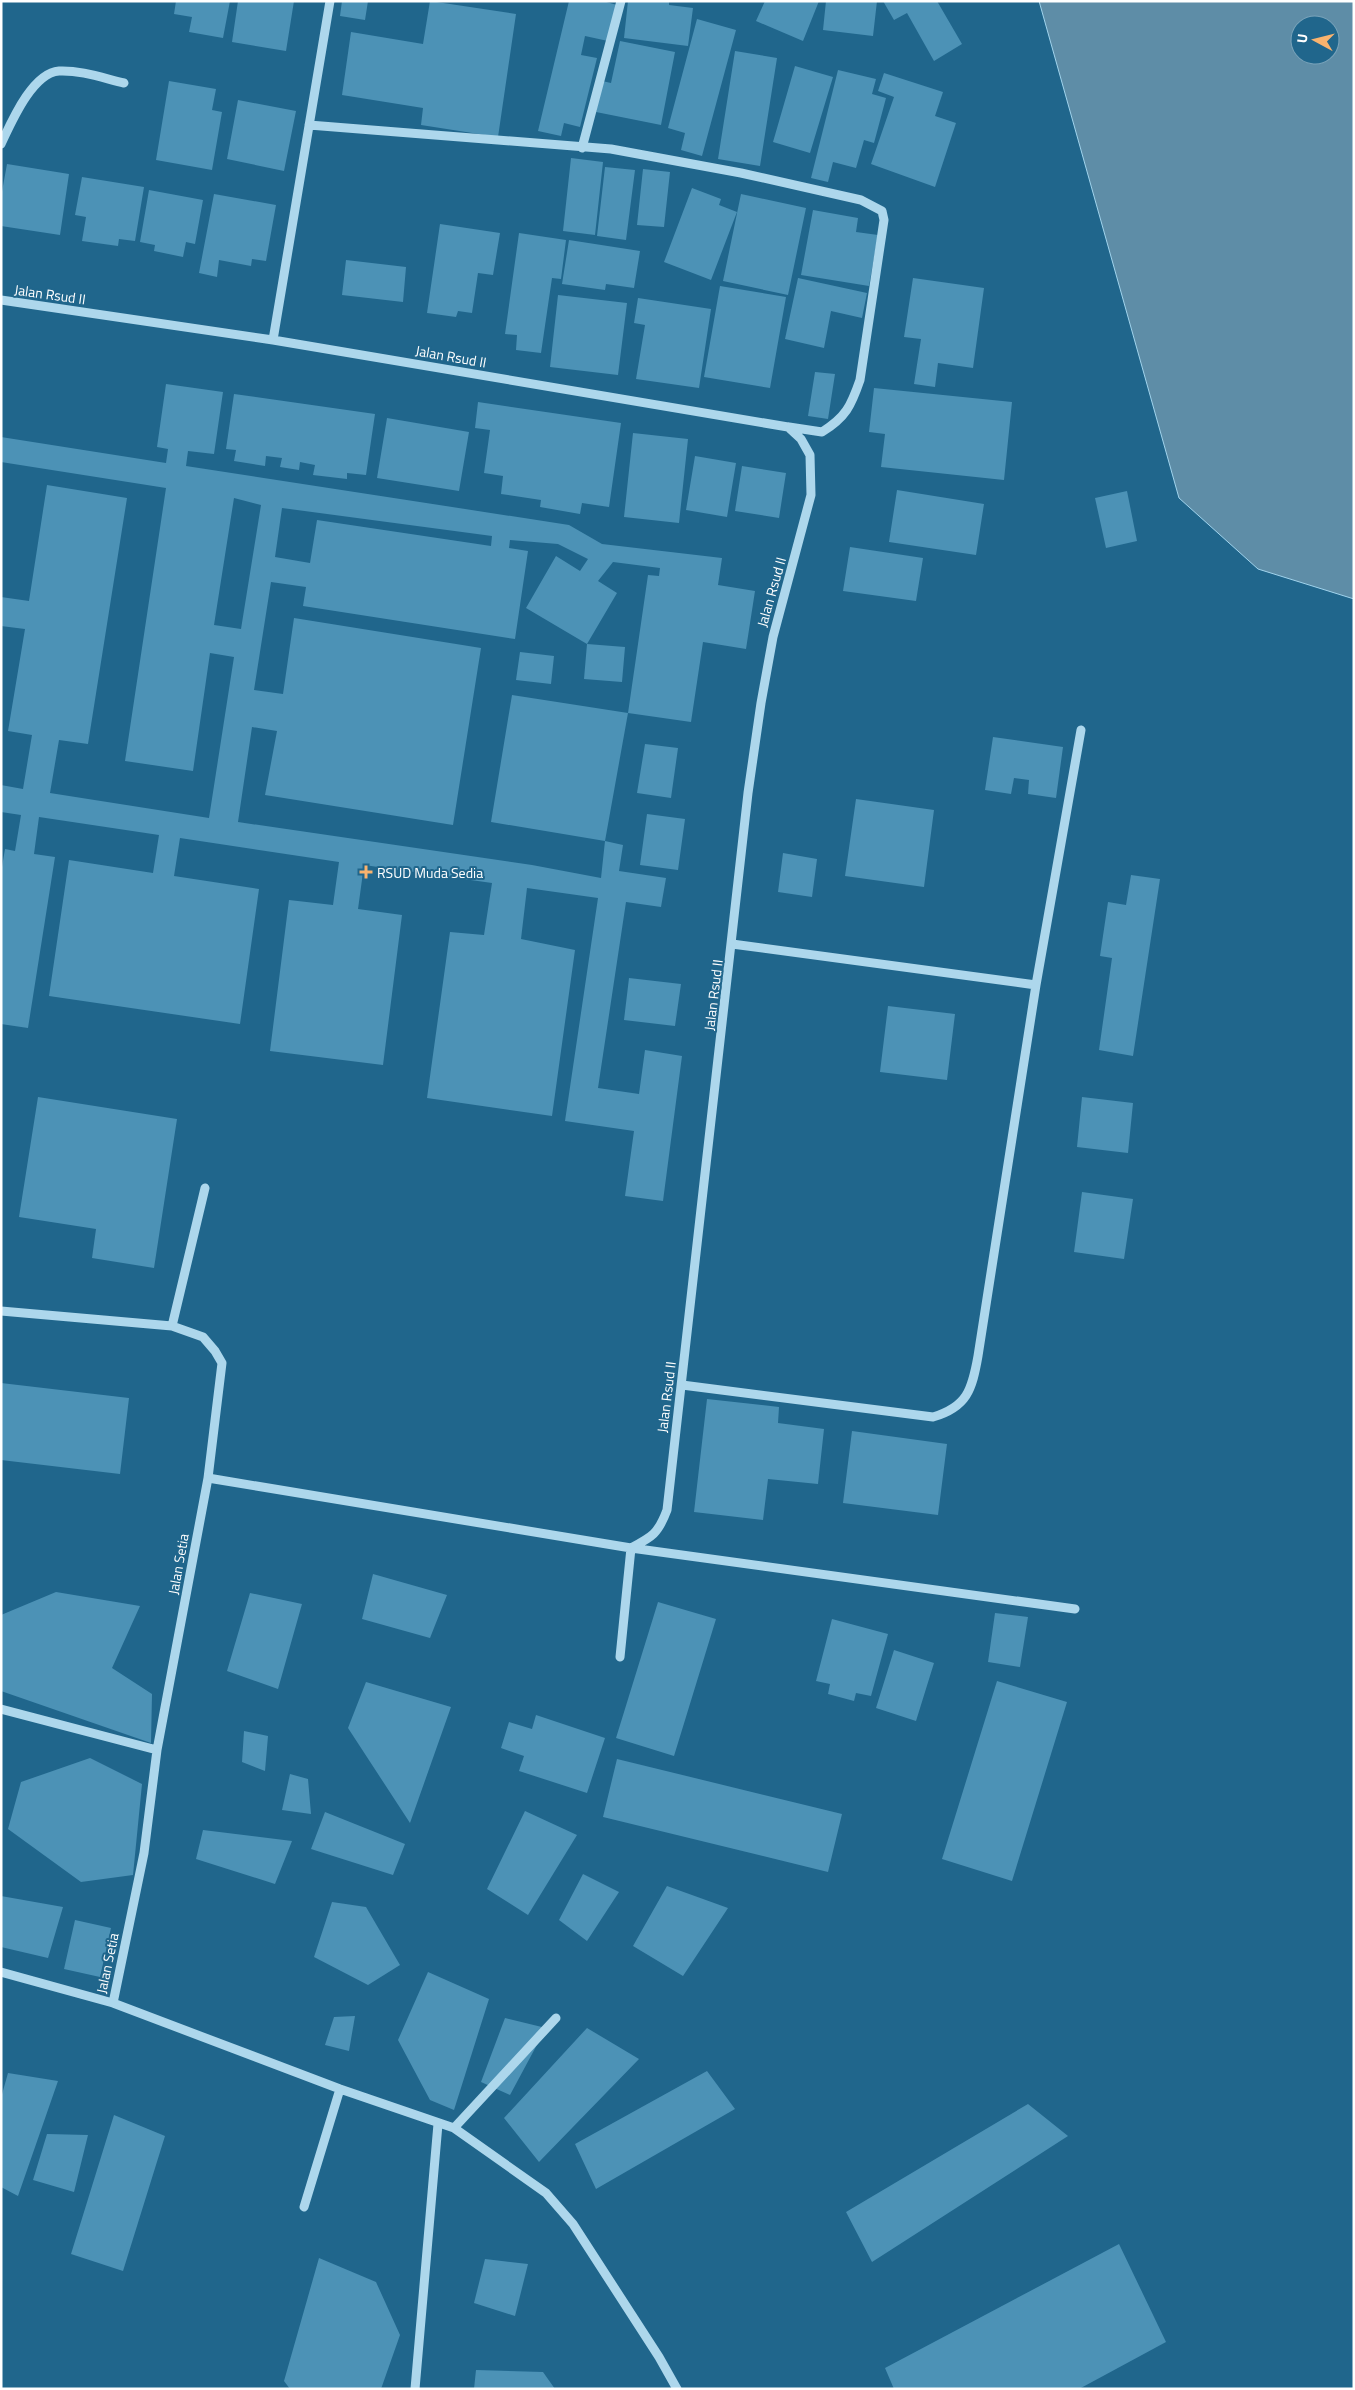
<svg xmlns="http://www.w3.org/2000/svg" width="1355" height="2390" font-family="'Titillium Web',sans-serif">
  <rect width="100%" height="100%" fill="#20668c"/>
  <path fill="#5e8da7" stroke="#a1d4ed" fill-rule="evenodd" d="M1039 1H1354V599L1258 569 1179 498ZM1300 25H1330V55H1300Z"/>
  <path fill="#4c92b6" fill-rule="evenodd" d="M176 1H230L223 38 189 32 192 17 174 14Z
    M238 1H294L286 51 232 42Z
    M342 1H368L365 20 340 16Z
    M430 1 516 14 498 137 421 125 423 108 342 95 351 32 423 44Z
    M569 1H603L617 5 608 41 585 36 581 55 597 58 580 127 564 123 561 136 538 131Z
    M628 1H669V5L693 8 688 46 624 38Z
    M765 1H819L803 41 756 21Z
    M826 1H877L873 36 823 30Z
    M883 1H937L962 44 934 61 907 13 894 20Z
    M697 19 736 30 702 156 681 150 685 133 668 128Z
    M620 41 675 52 661 125 596 112 602 81 611 83Z
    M735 51 777 58 760 166 718 159Z
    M795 66 833 77 810 153 773 142Z
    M838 70 876 79 872 94 886 98 874 143 864 140 856 168 833 162 828 182 811 178Z
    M884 73 943 92 935 116 956 123 935 187 871 164 894 97 878 91Z
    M169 81 216 89 212 110 222 112 212 170 156 160Z
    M238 100 296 111 284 171 227 159Z
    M571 158 603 162 595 235 563 231Z
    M7 164 69 174 60 235 1 226V197Z
    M605 167 635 170 626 240 597 236Z
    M643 169 670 172 664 227 637 225Z
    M82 177 144 187 135 241 119 239 118 246 82 241 86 217 75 215Z
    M692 188 721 199 719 205 737 212 711 280 664 262Z
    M149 190 203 200 195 244 186 242 183 257 154 251 155 245 140 242Z
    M214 194 276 205 266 261 252 259 251 266 219 260 217 277 199 273Z
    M741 194 806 208 788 295 723 281Z
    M813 210 858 218 856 232 878 235 869 286 801 275Z
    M440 224 500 233 493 275 478 273 472 313 458 311 456 317 427 313Z
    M519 233 566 240 561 279 552 278 541 353 516 350 517 335 505 334Z
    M569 240 640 251 634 288 606 284 605 290 562 284Z
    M346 260 406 267 403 302 342 295Z
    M798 278 867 293 862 318 831 311 824 348 785 339Z
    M913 278 984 288 973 368 938 363 935 387 914 384 921 339 904 337Z
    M720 286 786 297 770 388 704 377Z
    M558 295 627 303 618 375 550 367Z
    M638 298 711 309 699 388 636 379 645 325 634 323Z
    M815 372 835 374 828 419 808 416Z
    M166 384 223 392 214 454 188 451 186 466 569 525 602 544 722 558 718 585 755 591 746 649 703 642 691 722 628 713 648 575 659 576 660 568 613 562 598 581 617 593 587 644 526 608 556 556 580 571 588 559 558 544 510 540 509 548 528 551 515 639 303 606 306 587 271 582 254 690 283 694 294 618 481 648 453 825 265 795 277 731 252 727 238 822 532 865 601 878 605 841 491 822 512 695 628 713 605 841 623 845 619 871 666 878 661 907 626 902 598 1088 639 1094 645 1050 682 1056 663 1201 625 1196 634 1131 565 1121 598 898 527 888 521 939 575 950 552 1116 427 1098 450 932 484 935 492 883 364 865 358 909 402 915 383 1065 270 1051 289 900 333 905 339 862 180 838 174 876 259 889 240 1024 49 996 69 860 153 873 159 835 39 817 34 854 55 857 28 1028 1 1024V873L5 849 15 851 21 815 1 812V785L23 789 32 735 8 731 25 629 1 626V597L29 601 47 485 127 498 88 744 59 740 50 793 209 818 234 657 210 653 193 771 125 761 166 488 1 462V437L166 463 168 449 157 447ZM234 498 261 505 241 629 214 625ZM282 508 492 536 491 546 317 520 310 563 275 557Z
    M874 388 1012 402 1004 480 881 467 885 434 869 432Z
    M234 394 375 414 366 475 347 473V479L313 475 315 465 300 462 299 470 280 467 282 458 266 456 265 466 234 461 236 450 226 449Z
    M478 402 621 423 609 507 582 503 580 514 540 507 541 500 501 494 503 476 484 473 490 430 475 428Z
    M387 418 469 432 459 491 377 478Z
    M633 433 688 439 679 523 624 517Z
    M695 456 736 463 727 517 686 510Z
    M742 466 786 473 779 518 735 511Z
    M897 490 984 504 976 555 889 542Z
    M1127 491 1137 541 1106 548 1095 498Z
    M850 547 923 558 916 601 843 591Z
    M587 644 625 647 622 682 584 679Z
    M520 652 554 656 551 684 516 680Z
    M993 737 1063 747 1056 798 1028 794 1029 780 1014 778 1011 794 985 790Z
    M645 744 678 748 671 798 637 793Z
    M856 799 934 810 924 887 845 876Z
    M647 814 685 819 678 870 640 865Z
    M783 853 817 859 812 897 778 892Z
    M1131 875 1160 879 1133 1056 1099 1050 1112 958 1100 956 1108 902 1126 905Z
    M629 978 681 984 675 1026 624 1020Z
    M888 1006 955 1014 947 1080 880 1072Z
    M38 1097 177 1119 154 1268 92 1258 96 1229 19 1217Z
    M1082 1097 1133 1103 1128 1153 1077 1147Z
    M1082 1192 1133 1199 1124 1259 1074 1252Z
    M1 1383 129 1398 120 1474 1 1460Z
    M707 1399 779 1407 778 1423 824 1429 818 1484 768 1479 763 1520 694 1512Z
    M852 1431 947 1444 938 1515 843 1503Z
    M373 1574 447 1595 430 1638 362 1619Z
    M56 1592 140 1606 112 1668 152 1694 151 1743 1 1691V1615Z
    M250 1593 302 1604 278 1689 227 1671Z
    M658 1602 716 1619 674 1756 616 1738Z
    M995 1613 1028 1617 1020 1667 988 1662Z
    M832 1619 888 1634 871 1696 856 1693 854 1701 828 1694 830 1684 816 1681Z
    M894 1650 934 1663 916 1721 876 1708Z
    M997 1681 1067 1702 1012 1881 942 1859Z
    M366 1682 451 1707 410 1823 348 1728Z
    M536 1715 605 1738 587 1793 519 1771 524 1756 501 1748 509 1722 532 1729Z
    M244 1731 268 1736 265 1771 242 1762Z
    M90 1758 142 1784 133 1875 81 1882 8 1829 21 1782Z
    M617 1759 842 1814 828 1872 603 1817Z
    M290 1774 308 1779 311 1814 282 1810Z
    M525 1811 577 1835 528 1915 487 1889Z
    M325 1812 405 1844 393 1875 311 1849Z
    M203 1830 292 1841 275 1884 196 1859Z
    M583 1874 619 1892 587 1941 559 1920Z
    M667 1886 728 1908 683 1976 633 1946Z
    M1 1896 63 1907 48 1958 1 1947Z
    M332 1902 366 1907 400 1965 368 1985 314 1957Z
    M75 1920 111 1928 100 1977 64 1969Z
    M428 1972 489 1999 454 2110 430 2100 398 2040Z
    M355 2016 349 2051 325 2045 334 2017Z
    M505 2018 546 2028 510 2095 481 2082Z
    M587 2028 639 2059 539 2162 504 2118Z
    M707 2071 735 2109 596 2189 575 2144Z
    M8 2073 58 2081 18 2196 1 2187V2098Z
    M1028 2104 1068 2136 872 2262 846 2212Z
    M114 2115 165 2136 123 2271 71 2254Z
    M47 2134 88 2135 74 2192 33 2180Z
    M1119 2244 1166 2342 1079 2389H894L885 2368Z
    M319 2258 376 2282 400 2335 381 2389H290L284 2381Z
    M485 2259 528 2264 515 2316 474 2303Z
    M476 2370 543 2372 555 2389H474Z"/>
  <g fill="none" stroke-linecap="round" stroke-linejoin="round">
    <path stroke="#add7ec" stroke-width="9" d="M309 125 611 149 741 173 861 200 882 211 884 220 860 380C851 406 846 417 822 432L789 427
      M1 144C11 123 32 73 59 71 80 70 103 78 124 83
      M582 148 621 1
      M1 300 273 340 788 427 801 439 810 455 811 495 773 637 761 703 748 793 667 1510C658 1534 652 1537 631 1548
      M273 340 330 1
      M732 944 1036 985
      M1 1311 172 1326 203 1337 215 1351 222 1363 208 1478 157 1750 144 1853 113 2003
      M172 1326 205 1188
      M682 1385 933 1417C967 1407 972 1390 978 1356L1036 985 1081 730
      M208 1478 631 1548 1075 1609
      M620 1657 631 1548
      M1 1709 157 1750
      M1 1972 113 2003 340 2089 454 2128 546 2193 573 2224 659 2357 677 2389
      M454 2128 556 2018
      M304 2207 340 2089
      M415 2389 438 2124"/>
  </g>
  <path fill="#f9b36e" stroke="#20668c" stroke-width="2" d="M363.5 864.5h5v5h5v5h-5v5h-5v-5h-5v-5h5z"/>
  <g text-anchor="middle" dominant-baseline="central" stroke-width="4" stroke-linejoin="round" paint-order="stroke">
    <g font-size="14" fill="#fff" stroke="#20668c">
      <text transform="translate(50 294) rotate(8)">Jalan Rsud II</text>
      <text transform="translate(451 356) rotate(10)">Jalan Rsud II</text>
      <text transform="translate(771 592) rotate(-74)">Jalan Rsud II</text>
      <text transform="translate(713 995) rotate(-83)">Jalan Rsud II</text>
      <text transform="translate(666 1397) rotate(-83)">Jalan Rsud II</text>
      <text transform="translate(178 1564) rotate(-80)">Jalan Setia</text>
      <text transform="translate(107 1963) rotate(-78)">Jalan Setia</text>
    </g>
    <g font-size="14" fill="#fff" stroke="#20668c" text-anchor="start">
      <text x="377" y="872">RSUD Muda Sedia</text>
    </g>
  </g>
  <rect width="1355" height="2390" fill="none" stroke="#ffffff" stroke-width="5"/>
  <g transform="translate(1315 40) rotate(277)"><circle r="24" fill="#20668c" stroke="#79a3ba"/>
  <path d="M0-4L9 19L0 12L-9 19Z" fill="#f9b36e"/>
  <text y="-8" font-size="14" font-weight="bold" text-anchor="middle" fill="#ffffff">U</text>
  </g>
</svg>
